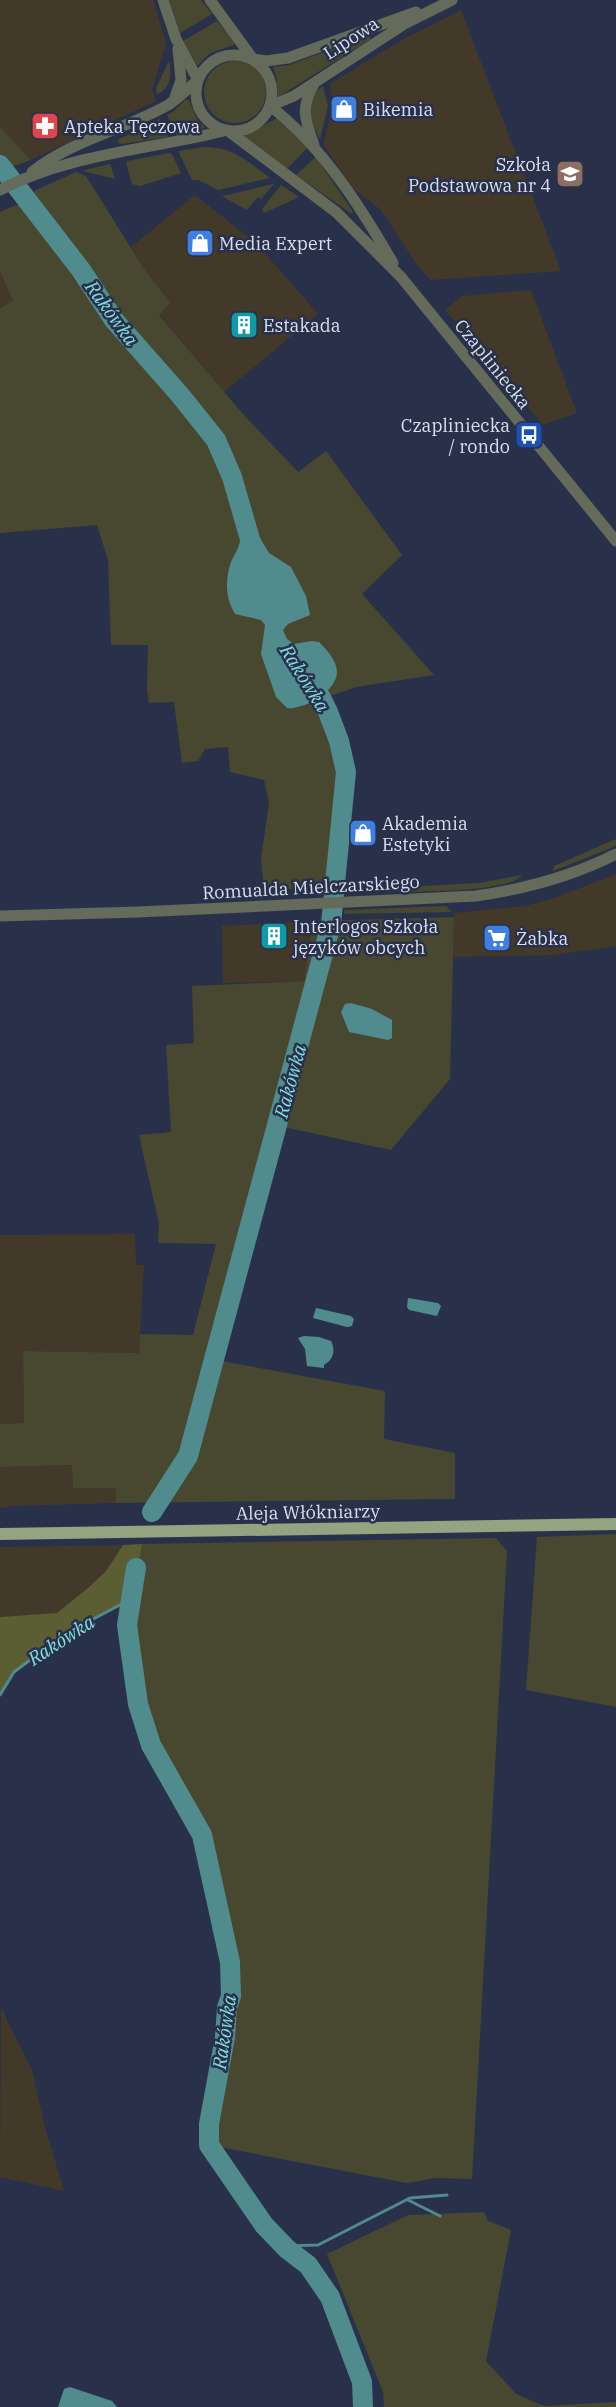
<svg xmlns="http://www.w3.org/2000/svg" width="616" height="2407" font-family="'IBM Plex Serif',serif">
  <rect width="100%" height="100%" fill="#29314a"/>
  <path fill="#423928" d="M0 0H153L166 43 152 90 156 101 31 160 0 127Z
    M461 10 561 271 430 280 417 265 381 210 353 188 323 144 333 108 330 84 400 41Z
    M195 195 256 243 318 314 224 392 159 314 144 269 131 247Z
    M0 271 13 301 0 308Z
    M531 290 577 413 543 425 445 310 462 296Z
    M616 874V946L554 955 453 957 454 913 526 906 557 897Z
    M313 921 304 981 223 983 222 926Z
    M135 1234 136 1265H144L139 1353 23 1351 24 1423 0 1424V1235Z
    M72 1465 116 1488V1503L13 1506 0 1508V1467Z
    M123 1545 106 1571 88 1588 56 1614 0 1617V1547Z
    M1 2008 32 2070 45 2127 64 2191 0 2177Z"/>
  <path fill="#47482f" d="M169 0H201L212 14 180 33Z
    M217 21 235 42 234 45 210 53 197 66 183 41Z
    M370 35 371 39 278 97 277 79 273 67 289 65Z
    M204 92a31 31 0 1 1 62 0a31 31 0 1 1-62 0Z
    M169 61C172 74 171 89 157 94L156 88Z
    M323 86 328 106 320 139C310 122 303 99 323 86Z
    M186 99 189 100 197 119 205 128 176 135 167 115 174 111Z
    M277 118 308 147 287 169 246 140 245 136Z
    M160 119 168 137 122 144 118 143 119 139Z
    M0 127 31 160 0 171Z
    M204 147C234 147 247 161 270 178L218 190 198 180H192L178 151Z
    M169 153 172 154 181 173 140 186 132 184 126 163 127 161Z
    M316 157 353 212 352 214 296 175Z
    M110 164 115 179 83 171 85 170Z
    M76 172 86 176 144 269 170 303 159 315 242 413 298 472 326 451 402 555 362 594 434 675 356 687 330 696 354 768 343 887 264 890 261 859 269 803 264 780 230 772 228 747 205 749 198 761 182 763 174 702 149 703 147 690 148 645H111L108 560 97 525 0 533V308L13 301 0 271V212L26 201 34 191Z
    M274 184 261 199 258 197 247 210 222 196Z
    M281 185 299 197 264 213 262 209Z
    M616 839V845L611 848 553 871 554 866Z
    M522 875C509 892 426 891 402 892L400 890 402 887 479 883Z
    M446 906 452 912 344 914V910Z
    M454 917 450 1079 391 1150 279 1126 216 1360 385 1391 384 1439 455 1453V1499L116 1503V1488H73L72 1465 0 1467V1424L24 1423 23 1351 139 1353 140 1334 193 1335 216 1244 158 1243 159 1224 139 1135 171 1132 166 1045 194 1043 192 986 304 981 313 921Z
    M616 1534V1707L526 1690 537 1537Z
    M496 1538 507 1551 472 2179 436 2178 407 2183 209 2145V2124L225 2037 227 2008 231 1996 230 1962 202 1835 151 1745 138 1704 127 1625 142 1544Z
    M484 2212 488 2221 511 2230 486 2361 516 2394 544 2406 616 2402V2407H384L383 2392 327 2254 408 2215Z"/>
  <path fill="#5b5d33" d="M142 1544 133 1598 65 1634 14 1672 0 1695V1617L57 1613 88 1588 106 1571 123 1545Z"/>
  <path fill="#508b8e" d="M253 526 269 553 291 567 306 596 310 615 288 624 283 630 287 639 294 644 312 641 319 642C327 650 337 661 337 672 337 691 304 710 287 708L276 697 261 654 265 625 261 620 235 614C225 597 225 580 231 562 233 557 236 553 238 548 241 539 241 533 247 527Z
    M351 1003 372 1009 392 1020V1038L388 1040 349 1032 341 1012 345 1004Z
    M408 1298 438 1303 441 1306 437 1316 409 1310 407 1307Z
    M316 1308 351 1316 354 1319 352 1326 347 1327 313 1318Z
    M304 1336 319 1337 331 1341C336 1351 333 1360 324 1365V1368L307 1366 305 1349 298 1338Z
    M70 2387 112 2401 117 2407H58L64 2389Z"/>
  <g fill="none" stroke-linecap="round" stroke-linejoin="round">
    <path stroke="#508b8e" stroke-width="3" d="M0 1695 14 1672 65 1634 133 1598
      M408 2200 440 2216
      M284 2246 318 2245 410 2198 447 2195"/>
    <path stroke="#508b8e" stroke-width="20" d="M0 165 81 270 114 320 180 395 216 440 232 477 254 553
      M152 1512 188 1456 331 924 346 772 339 741 328 712 320 696 303 675
      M136 1568 127 1625 138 1704 151 1745 202 1835 230 1962 231 1996 227 2008 225 2037 209 2124V2145L264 2225 287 2249 308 2265 330 2297 362 2382 363 2407"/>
    <path stroke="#646b5a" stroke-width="11" d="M163 0 176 39 198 80
      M210 0 253 59
      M196 93a38 38 0 1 1 76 0a38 38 0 1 1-76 0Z
      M253 59 266 61 288 58 416 12
      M314 84C300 108 305 120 314 145
      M175 97 181 80 178 49
      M270 106C323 147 360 206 393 263
      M270 106 294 96 406 23 452 0
      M227 130 336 212 401 277 616 541
      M32 172C72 140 124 130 168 105 179 98 188 88 198 80
      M0 190C71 153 151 150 227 130
      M0 916 138 912 476 896C525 889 571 877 616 854"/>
    <path stroke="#94a380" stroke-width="12" d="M0 1534 616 1524"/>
  </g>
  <defs>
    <symbol id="shop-square" viewBox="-11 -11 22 22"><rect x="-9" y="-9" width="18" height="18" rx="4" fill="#3f7fe0" stroke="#29314a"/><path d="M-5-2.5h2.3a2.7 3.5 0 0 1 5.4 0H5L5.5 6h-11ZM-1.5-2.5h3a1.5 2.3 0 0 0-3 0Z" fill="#fff"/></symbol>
    <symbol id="pharmacy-square" viewBox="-11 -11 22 22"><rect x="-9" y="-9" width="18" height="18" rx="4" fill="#e0444e" stroke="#29314a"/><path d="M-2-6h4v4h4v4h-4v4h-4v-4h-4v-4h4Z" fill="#fff"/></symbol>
    <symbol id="school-square" viewBox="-11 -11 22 22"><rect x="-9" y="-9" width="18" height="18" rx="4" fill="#8d6e63" stroke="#29314a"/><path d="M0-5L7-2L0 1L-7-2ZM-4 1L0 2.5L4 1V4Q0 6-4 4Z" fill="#fff"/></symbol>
    <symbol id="building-square" viewBox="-11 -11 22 22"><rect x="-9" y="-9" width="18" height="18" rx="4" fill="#0f9aa8" stroke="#29314a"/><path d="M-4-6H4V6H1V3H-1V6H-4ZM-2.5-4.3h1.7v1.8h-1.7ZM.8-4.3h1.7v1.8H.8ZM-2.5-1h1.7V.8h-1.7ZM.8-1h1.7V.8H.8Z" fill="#fff"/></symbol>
    <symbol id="bus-square" viewBox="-11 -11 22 22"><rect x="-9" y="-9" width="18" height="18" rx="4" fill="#1a4fb4" stroke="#29314a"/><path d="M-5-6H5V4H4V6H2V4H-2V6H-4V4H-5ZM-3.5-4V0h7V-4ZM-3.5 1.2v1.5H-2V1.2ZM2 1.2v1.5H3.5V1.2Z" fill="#fff"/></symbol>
    <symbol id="supermarket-square" viewBox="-11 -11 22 22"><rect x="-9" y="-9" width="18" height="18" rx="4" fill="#3f7fe0" stroke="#29314a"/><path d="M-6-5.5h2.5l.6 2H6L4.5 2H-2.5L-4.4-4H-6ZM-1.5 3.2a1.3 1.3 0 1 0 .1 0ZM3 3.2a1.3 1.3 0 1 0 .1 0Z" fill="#fff"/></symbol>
  </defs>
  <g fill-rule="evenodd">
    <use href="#shop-square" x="328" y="93" width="32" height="32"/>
    <use href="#pharmacy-square" x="29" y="110" width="32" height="32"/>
    <use href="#school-square" x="554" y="158" width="32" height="32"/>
    <use href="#shop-square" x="184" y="227" width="32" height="32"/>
    <use href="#building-square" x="228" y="309" width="32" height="32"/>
    <use href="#bus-square" x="513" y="419" width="32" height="32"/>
    <use href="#shop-square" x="347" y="817" width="32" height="32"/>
    <use href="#building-square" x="258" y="920" width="32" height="32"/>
    <use href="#supermarket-square" x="481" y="922" width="32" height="32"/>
  </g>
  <g text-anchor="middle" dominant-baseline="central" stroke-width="5" stroke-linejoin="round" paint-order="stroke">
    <g font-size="18" fill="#dadff0" stroke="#29314a">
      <text transform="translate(351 38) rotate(-33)">Lipowa</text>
      <text transform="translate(493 364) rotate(51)">Czapliniecka</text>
      <text transform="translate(311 887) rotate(-3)">Romualda Mielczarskiego</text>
      <text transform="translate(308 1512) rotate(-1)">Aleja Włókniarzy</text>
    </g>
    <g font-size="18" fill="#dadff0" stroke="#29314a" text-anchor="start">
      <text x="363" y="109">Bikemia</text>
      <text x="64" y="126">Apteka Tęczowa</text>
      <text x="551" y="164" text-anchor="end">Szkoła<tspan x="551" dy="21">Podstawowa nr 4</tspan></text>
      <text x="219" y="243">Media Expert</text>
      <text x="263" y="325">Estakada</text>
      <text x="510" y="425" text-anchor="end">Czapliniecka<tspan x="510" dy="21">/ rondo</tspan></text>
      <text x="382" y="823">Akademia<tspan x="382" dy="21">Estetyki</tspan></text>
      <text x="293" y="926">Interlogos Szkoła<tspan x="293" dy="21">języków obcych</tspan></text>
      <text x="516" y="938">Żabka</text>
    </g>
    <g font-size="19" font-style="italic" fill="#7fe0e4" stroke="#29314a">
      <text transform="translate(112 313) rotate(54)">Rakówka</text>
      <text transform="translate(305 678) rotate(58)">Rakówka</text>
      <text transform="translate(290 1081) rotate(-75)">Rakówka</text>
      <text transform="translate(61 1640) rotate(-33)">Rakówka</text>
      <text transform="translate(224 2032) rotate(-82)">Rakówka</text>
    </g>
  </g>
</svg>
